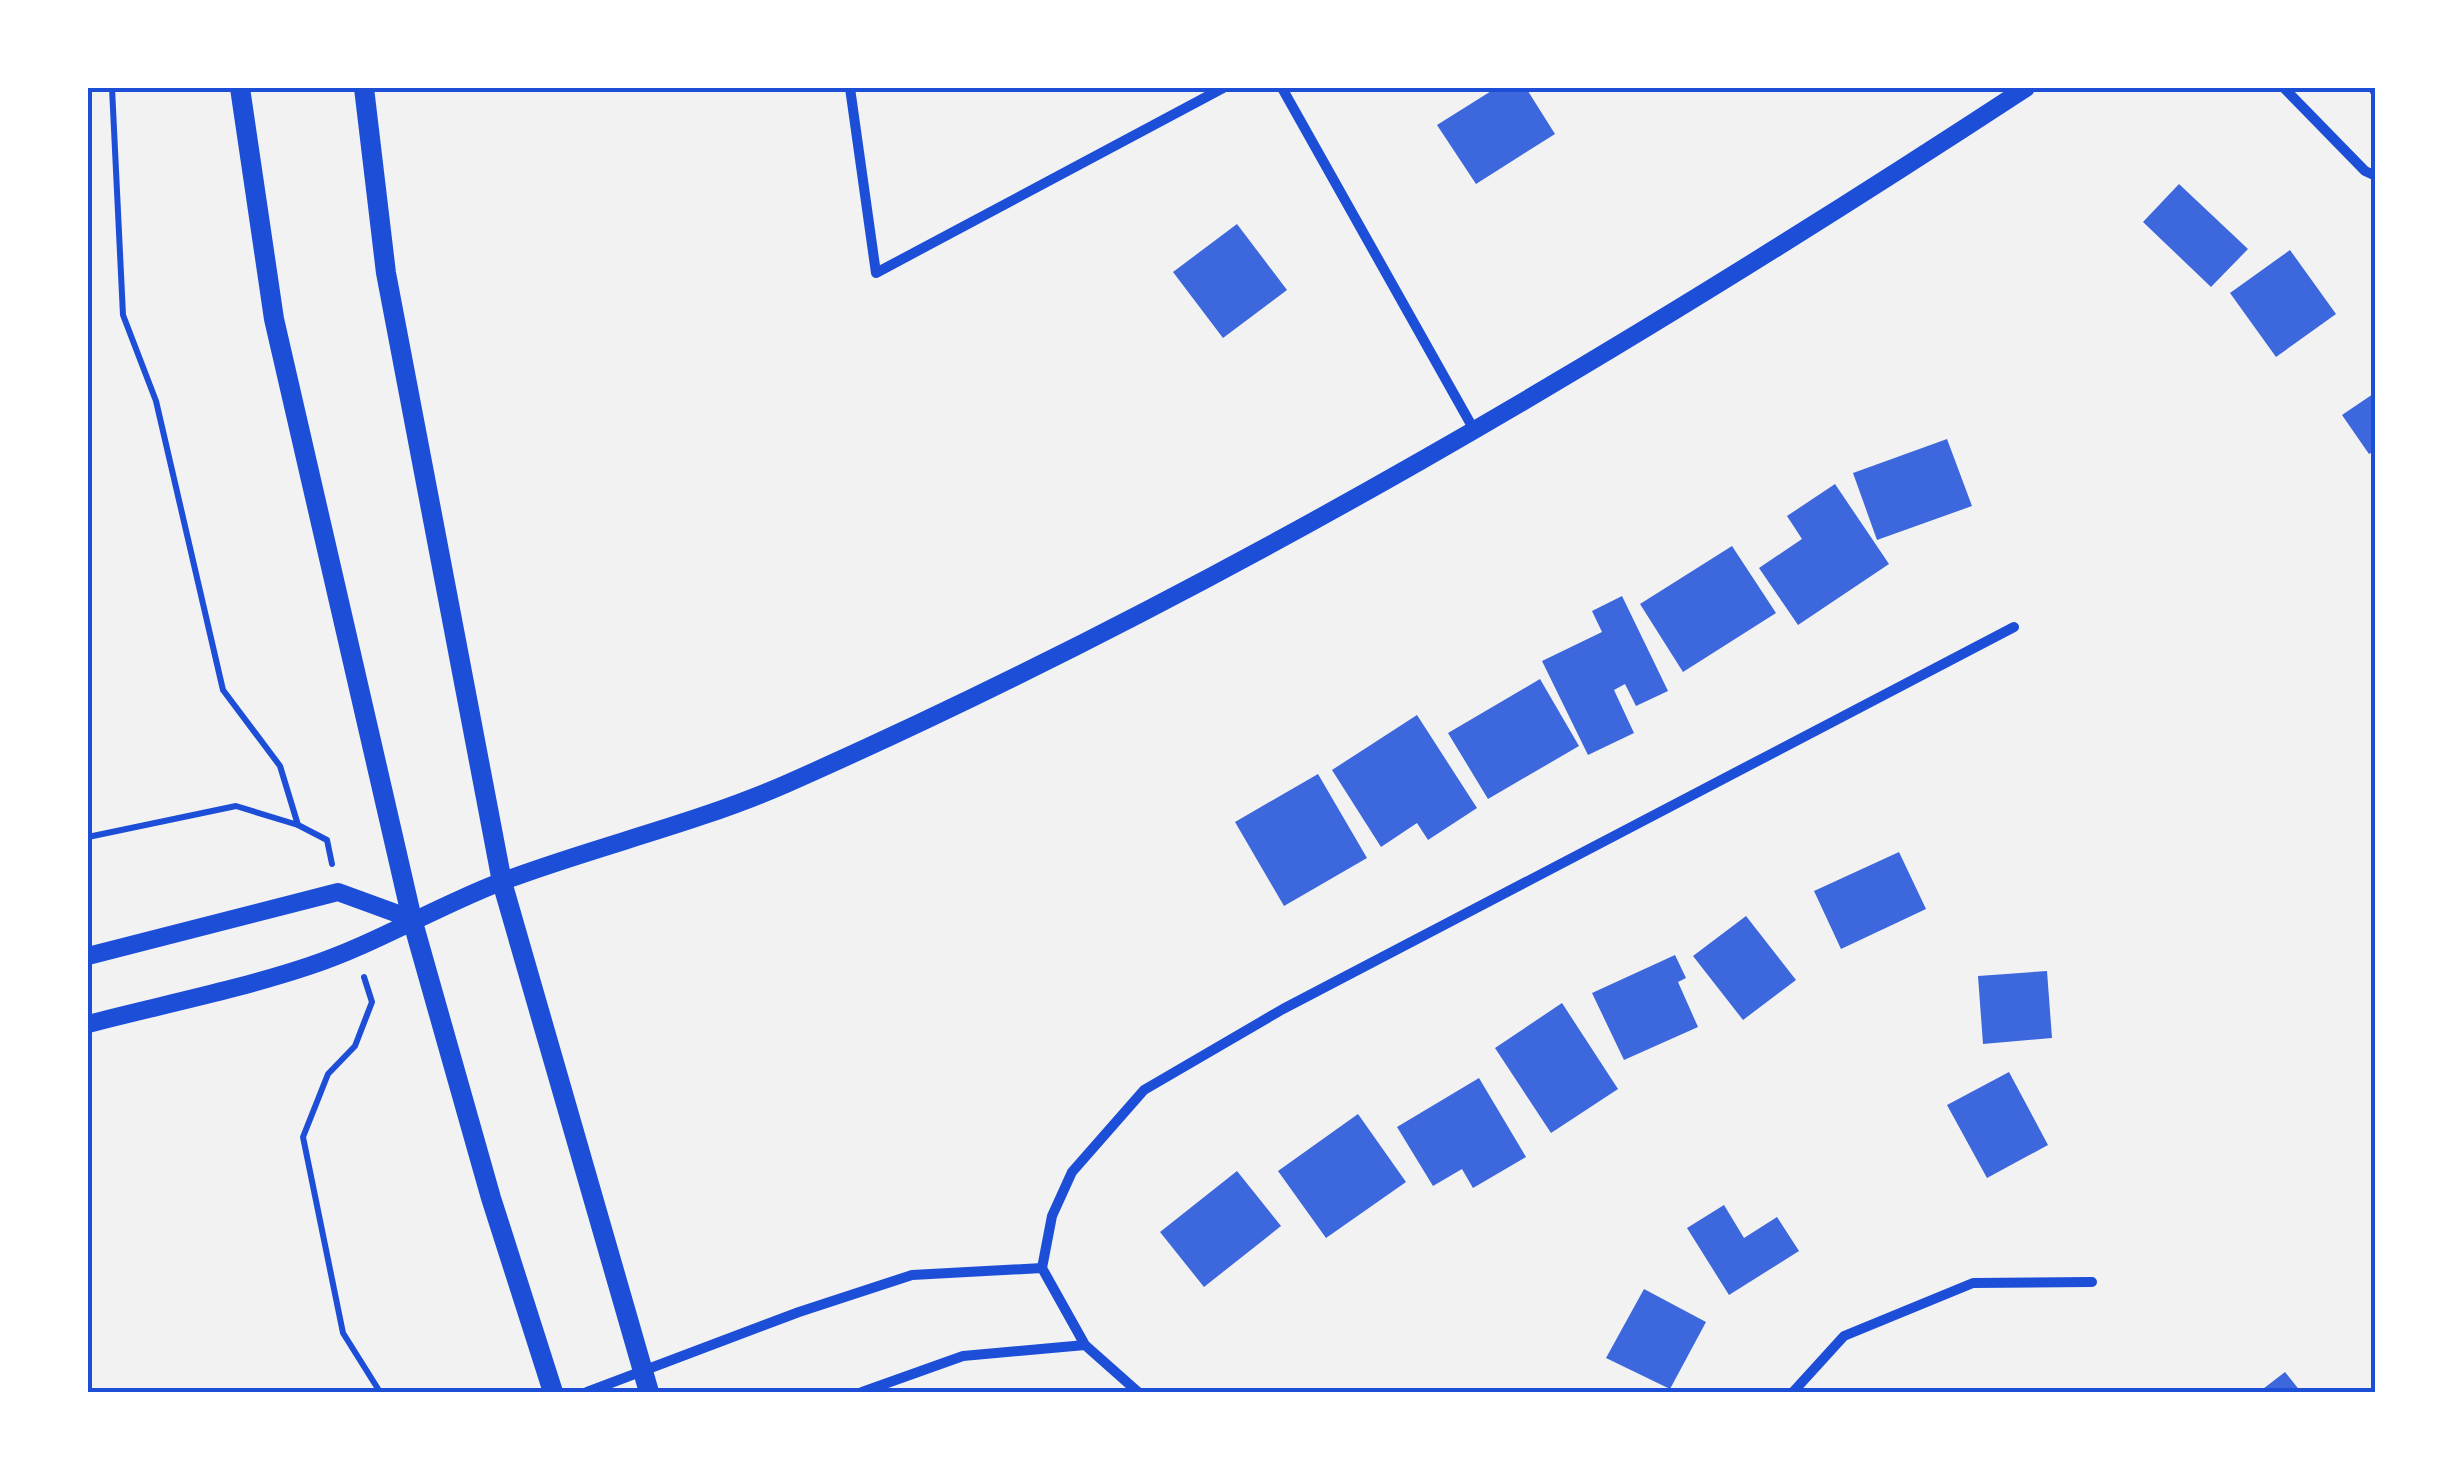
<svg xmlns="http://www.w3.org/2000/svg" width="2463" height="1480" font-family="'Asap Condensed',sans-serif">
  <rect width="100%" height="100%" fill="#f2f2f2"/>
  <path fill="#3d67dc" d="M1496 88H1526L1555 134 1476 184 1437 125Z
    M2179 184 2248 249 2211 287 2143 222Z
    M1237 224 1287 290 1223 338 1173 272Z
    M2290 250 2336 314 2276 357 2230 293Z
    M2376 392V450L2369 454 2342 415Z
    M1947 439 1972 506 1877 540 1853 473Z
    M1835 484 1889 564 1798 625 1759 568 1802 539 1787 516Z
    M1732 546 1776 613 1683 672 1640 604Z
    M1622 596 1668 691 1636 706 1625 684 1614 690 1634 733 1588 755 1542 661 1602 632 1592 611Z
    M1540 679 1579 746 1488 799 1448 733Z
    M1417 715 1477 808 1428 840 1417 823 1381 847 1332 770Z
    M1318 774 1367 858 1284 906 1235 822Z
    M1899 852 1926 909 1841 949 1814 891Z
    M1746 916 1796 980 1743 1020 1693 956Z
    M1675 955 1686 978 1678 982 1698 1027 1624 1060 1592 993Z
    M2047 971 2052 1038 1983 1044 1978 976Z
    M1562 1003 1618 1089 1551 1133 1495 1048Z
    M2009 1072 2048 1145 1987 1178 1947 1105Z
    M1479 1078 1526 1157 1473 1188 1462 1169 1433 1186 1397 1127Z
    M1358 1114 1406 1182 1326 1238 1278 1171Z
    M1237 1171 1281 1226 1204 1287 1160 1232Z
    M1724 1205 1744 1238 1777 1217 1799 1251 1729 1295 1687 1228Z
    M1644 1289 1706 1322 1670 1389 1606 1358Z
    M2285 1372 2301 1392H2259Z"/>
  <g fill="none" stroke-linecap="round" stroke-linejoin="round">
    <path stroke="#1d4ed8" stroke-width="6" d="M112 88 123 315 156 401 223 690 280 766 298 825
      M88 837 236 806 298 825 327 840 332 864
      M364 977 372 1002 355 1046 328 1074 303 1137 343 1333 380 1392"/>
    <path stroke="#1d4ed8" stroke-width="10" d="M850 88 876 273 1223 88
      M1282 88 1473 428
      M2284 88 2365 171 2376 176
      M2373 88 2376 93
      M1042 1268 1052 1216 1072 1172 1144 1090 1283 1009 2014 627
      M1042 1268 1085 1345 1138 1392
      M587 1392 799 1312 912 1275 1042 1268
      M862 1392 963 1356 1085 1345
      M1793 1392 1844 1336 1973 1283 2092 1282"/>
    <path stroke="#1d4ed8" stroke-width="18" d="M88 956 338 892 412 919
      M88 1024C161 1005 237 990 309 966 373 945 434 908 498 883 592 847 692 825 786 784 1220 592 1630 347 2026 88"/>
    <path stroke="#1d4ed8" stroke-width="20" d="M240 88 274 319 412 919 491 1198 553 1392
      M364 88 386 273 502 882 649 1392"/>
  </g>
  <rect width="2463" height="1480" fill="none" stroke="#ffffff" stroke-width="180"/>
  <rect x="90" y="90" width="2283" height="1300" fill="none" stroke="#1d4ed8" stroke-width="4"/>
</svg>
